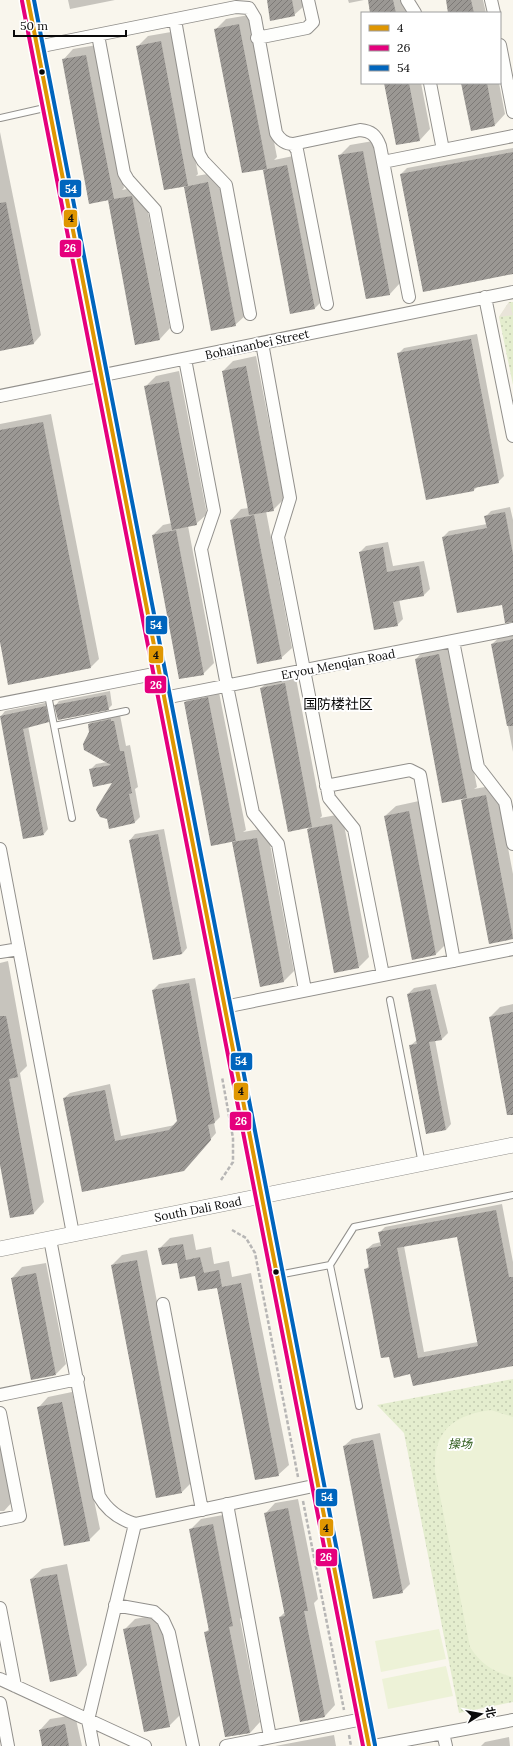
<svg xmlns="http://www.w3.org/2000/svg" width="513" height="1746" font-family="Lora,'Noto Sans SC',serif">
  <defs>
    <pattern id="grass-dots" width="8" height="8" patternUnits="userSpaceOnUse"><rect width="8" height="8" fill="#e4edce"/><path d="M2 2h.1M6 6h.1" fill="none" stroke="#c2cab0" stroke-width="1.8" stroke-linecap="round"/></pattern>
    <pattern id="building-hatch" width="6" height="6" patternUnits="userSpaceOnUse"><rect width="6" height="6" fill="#9b9894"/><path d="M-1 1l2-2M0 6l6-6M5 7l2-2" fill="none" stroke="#7d7a77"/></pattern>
  </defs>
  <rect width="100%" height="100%" fill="#f9f6ed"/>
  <path fill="url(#grass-dots)" d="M509 302H513V385L499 317Z
    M513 1379V1702L459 1713 404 1433 377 1405Z"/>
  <path fill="#edf2d7" d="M491 1410 513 1417V1677C493 1672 481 1664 470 1647L435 1471C433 1431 453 1415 491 1410Z
    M439 1629 446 1659 381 1672 375 1641Z
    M446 1666 453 1696 388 1709 382 1679Z"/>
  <path fill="#e9e4d9" d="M509 302 513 315 499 317Z"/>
  <path fill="#0003" fill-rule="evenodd" d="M68 0H115L70 9Z
    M268 0H302L303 7 294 15Z
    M348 0H364L349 3Z
    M370 0H405L408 13H371Z
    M447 0H483L486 13H449Z
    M249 15 277 157 274 160 298 155 325 298 314 309 264 170 266 168 215 30 226 19Z
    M171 32 198 174 196 176 219 172 246 315 235 325 185 187 187 185 137 47 148 36Z
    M97 45 124 188 122 190 143 186 170 328 160 339 109 201 63 60 73 49Z
    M385 83H421L430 129 420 140 396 144Z
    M462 83H499L505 114 495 125Z
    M0 132 41 335 34 343 0 350Z
    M373 141 400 283 390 294 366 298 339 156 350 145Z
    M513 148V273L401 174 407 168Z
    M477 334 504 476 498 482 478 486 474 490 398 354 404 348Z
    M256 356 284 499 273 510 266 511 292 648 281 658 258 663 231 520 241 509 249 508 223 371 233 361Z
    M179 371 207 514 196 524 188 526 214 663 203 674 153 535 163 525 172 523 146 386 156 376Z
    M51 414 99 659 91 667 0 638V424Z
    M510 507 513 520V610L502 604 443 537 449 531 487 524 485 517 491 511Z
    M388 542 393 566 424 561 430 589 424 595 399 599 403 619 397 625 360 552 366 546Z
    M513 632V752L492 644 503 634Z
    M449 644 477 787 474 789 496 785 513 874V938L462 800 465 797 416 659 426 648Z
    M295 673 322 816 320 818 342 814 369 957 359 967 308 829 310 826 261 688 272 678Z
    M218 687 246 830 243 832 267 828 294 971 284 981 261 986 233 843 236 840 186 702 196 691Z
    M110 691 112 705 108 709 56 705 59 701Z
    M50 702 53 716 48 721 28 726 48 829 44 834 1 716 5 711Z
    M120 715 126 746 130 745 138 787 135 789 140 817 134 823 114 781 90 770 96 764 107 762 85 750 84 742 90 733 89 724 95 718Z
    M419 801 446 944 436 954 413 959 385 816 396 806Z
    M164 829 187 948 182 954 153 959 130 840 135 834Z
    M8 961 27 1066 20 1073 44 1202 34 1213 11 1217 0 1160V963Z
    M195 978 220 1117 214 1123 216 1133 189 1164 83 1191 64 1098 70 1093 110 1084 121 1136 175 1125 178 1122 153 990 159 984Z
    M436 984 448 1033 442 1039 435 1040 451 1124 446 1130 410 1046 417 1040 408 994 414 988Z
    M513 1004V1106L490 1017 500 1007Z
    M502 1204 513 1262V1365L411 1373 365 1270 370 1265 367 1249 373 1244 381 1242 379 1233 385 1227ZM458 1236 478 1342 424 1352 404 1246Z
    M193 1234 196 1250 211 1247 214 1264 229 1261 232 1277 251 1273 289 1465 278 1475 218 1287 196 1275 159 1249 170 1238Z
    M147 1250 192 1482 182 1492 112 1265 122 1255Z
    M46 1263 66 1364 56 1374 12 1278 22 1267Z
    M72 1392 100 1529 89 1540 38 1408 48 1397Z
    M0 1426 14 1500 4 1511H0Z
    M380 1433 410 1584 402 1592 344 1446 352 1439Z
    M298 1499 318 1599 314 1603 335 1705 325 1716 280 1617 285 1612 265 1514 275 1503Z
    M223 1515 243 1615 240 1619 260 1722 250 1733 226 1737 205 1633 210 1628 190 1530 201 1519Z
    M67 1564 87 1665 77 1676 31 1579 42 1569Z
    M160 1614 180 1715 169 1726 124 1630 135 1619Z
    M75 1715 82 1746H43L40 1730 50 1719Z
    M334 1735 336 1746H275Z
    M509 1737 510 1746H481L485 1742Z"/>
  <path fill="url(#building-hatch)" fill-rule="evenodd" d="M267 0H292L295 16 270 21Z
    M368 0H393L396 13H370Z
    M446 0H471L474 13H448Z
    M239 24 267 169 242 173 214 29Z
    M161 41 188 186 164 190 136 46Z
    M86 55 114 199 89 204 62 59Z
    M384 83H409L420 141 396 145Z
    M461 83H487L495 126 471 131Z
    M363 151 390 295 366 299 338 155Z
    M513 152V274L423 292 400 174Z
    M287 165 315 309 290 314 263 170Z
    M208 182 236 326 211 331 184 187Z
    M132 196 160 340 135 345 108 200Z
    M6 202 34 344 0 351V203Z
    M471 339 499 483 474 488V491L426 500 397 353Z
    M246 366 274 511 249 515 222 371Z
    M169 381 197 525 172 530 144 386Z
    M43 422 91 668 8 685 0 642V430Z
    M505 512 513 554V622L505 623 502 605 457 613 442 537 487 528 484 516Z
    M254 515 282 659 257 664 230 520Z
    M176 530 204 675 179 679 152 535Z
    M383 547 387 572 419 566 424 596 393 602 398 626 374 630 359 552Z
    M513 639V726H507L491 644Z
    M439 654 467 798 442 803 415 659Z
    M285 683 312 827 288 832 260 688Z
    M106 695 109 710 58 720 54 705Z
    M208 697 236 841 211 846 184 702Z
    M46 706 49 722 23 729 44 835 23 839 0 716Z
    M111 719V721H114L120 751H124L132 793 129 794 135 823 109 829 107 819 100 817 96 810 97 807 112 783 93 787 89 769 111 765 84 750 83 744 89 732 88 724Z
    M486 795 513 938V939L489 944 461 800Z
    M409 811 436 955 412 960 384 816Z
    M332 824 359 968 334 973 307 829Z
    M158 834 182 954 153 960 129 840Z
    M257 838 284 982 260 987 232 842Z
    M189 983 215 1123 208 1125 211 1140 184 1171 82 1192 63 1098 105 1090 115 1141 169 1130 177 1121 152 990Z
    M430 989 442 1040 429 1042 446 1130 426 1134 409 1045 417 1044 407 994Z
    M513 1012V1115H507L489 1017Z
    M0 1016H6L18 1077 9 1079 34 1214 10 1218 0 1165Z
    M496 1210 509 1277H513V1366L413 1386 410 1374 394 1378 389 1357 381 1358 364 1269 369 1268 366 1249 381 1246 378 1232ZM457 1237 478 1346 418 1358 397 1248Z
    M183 1244 186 1260 200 1257 204 1273 219 1270 222 1287 241 1283 279 1476 255 1480 217 1288 198 1291 195 1276 180 1279 177 1263 162 1265 158 1248Z
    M137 1260 182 1493 156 1498 111 1265Z
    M36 1273 56 1375 31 1380 11 1278Z
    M62 1402 90 1541 64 1546 37 1407Z
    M373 1440 403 1593 373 1599 343 1446Z
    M288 1508 308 1611H304L325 1717 300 1722 279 1617 285 1616 264 1513Z
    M213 1524 233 1626 229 1627 250 1733 225 1737 204 1632 209 1631 189 1529Z
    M57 1574 77 1676 50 1682 30 1579Z
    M150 1624 170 1727 144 1732 123 1629Z
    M65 1724 69 1746H42L39 1730Z"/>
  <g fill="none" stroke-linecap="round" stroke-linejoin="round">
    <defs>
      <path id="service" d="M0 118 49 107
        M48 695 72 818
        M54 726 126 711
        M390 1000 422 1164
        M278 1275 330 1265
        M359 1406 330 1265 354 1227 513 1195"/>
      <path id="minor" d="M407 0 415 13
        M491 0 494 13
        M175 20 199 154 203 161 226 185 250 314
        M98 35 124 173 128 180 155 210 177 327
        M257 38 307 28 313 22 308 0
        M500 45 513 112
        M37 47 236 7 249 8 255 18 276 133C280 140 285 144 293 144L360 130C371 131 376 135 380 146L409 297
        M430 83 443 150
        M293 144 297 150 327 304
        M383 162 513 136
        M485 297 513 436
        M262 343 290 498 278 537 329 798 354 829 383 975
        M185 359 214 511 201 549 227 686 253 813 278 844 305 990
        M0 396 513 292
        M453 641 478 767 505 802 513 844
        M164 698 513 629
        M0 704 159 673
        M326 786 410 770 420 775 454 961
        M0 849 73 1234
        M0 952 19 949
        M224 1007 513 949
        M50 1239 99 1496C107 1510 119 1519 135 1524
        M163 1304 202 1510
        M0 1395 78 1379
        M0 1413 20 1516 0 1520
        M227 1504 270 1737
        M115 1605 154 1612 163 1620 169 1633 193 1746
        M0 1608 15 1686
        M0 1679 145 1746
        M0 1703 8 1746
        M443 1733 446 1746
        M93 1746 88 1720 135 1524 318 1485
        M226 1746 363 1719
        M374 1746 513 1720"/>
      <path id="tertiary" d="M28 0 369 1746
        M0 1249 513 1145"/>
    </defs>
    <use href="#service" stroke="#92908c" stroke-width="8"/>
    <use href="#minor" stroke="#92908c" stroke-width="14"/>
    <use href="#tertiary" stroke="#92908c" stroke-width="16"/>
    <path stroke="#b7b6b5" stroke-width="2.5" stroke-dasharray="4 2" stroke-linecap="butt" d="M221 1180 233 1162V1138L222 1077
      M232 1230 246 1238 255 1253 298 1477
      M303 1501 344 1710
      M349 1735 351 1746"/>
    <use href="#service" stroke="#fefefc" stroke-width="6"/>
    <use href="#minor" stroke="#fefefc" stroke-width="12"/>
    <use href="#tertiary" stroke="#fefefc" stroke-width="15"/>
    <defs>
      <path id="bus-1" d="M28 0 369 1746"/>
      <path id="bus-2" d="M22 1 363 1746"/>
      <path id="bus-3" d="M34 0 375 1745"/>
    </defs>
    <use href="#bus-1" stroke="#fff" stroke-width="7"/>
    <use href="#bus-2" stroke="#fff" stroke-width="7"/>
    <use href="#bus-3" stroke="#fff" stroke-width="7"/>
    <use href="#bus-1" stroke="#df9601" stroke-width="4"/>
    <use href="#bus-2" stroke="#e5007d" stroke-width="4"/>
    <use href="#bus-3" stroke="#0065bd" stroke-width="4"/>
  </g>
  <g fill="#0a0a0a" stroke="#fff" stroke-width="1.5">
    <circle cx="42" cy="72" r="3.5"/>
    <circle cx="276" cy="1272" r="3.5"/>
  </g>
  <g text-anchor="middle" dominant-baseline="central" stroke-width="4" stroke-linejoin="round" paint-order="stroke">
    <g font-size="12" fill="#0a0a0a" stroke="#fff">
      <text transform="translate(257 344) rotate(-12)">Bohainanbei Street</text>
      <text transform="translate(338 664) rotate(-11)">Eryou Menqian Road</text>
      <text transform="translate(198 1209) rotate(-11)">South Dali Road</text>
    </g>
    <g font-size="12" font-style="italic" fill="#315e1e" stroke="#fff">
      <text x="460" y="1443">操场</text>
    </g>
    <g font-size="14" fill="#0a0a0a" stroke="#fff">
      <text x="338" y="704">国防楼社区</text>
    </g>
  </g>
  <g stroke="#fff" stroke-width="1.5">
    <rect x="59" y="179" width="23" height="19" rx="4" fill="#0065bd"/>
    <rect x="63" y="209" width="15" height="19" rx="4" fill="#df9601"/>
    <rect x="59" y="239" width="23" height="19" rx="4" fill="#e5007d"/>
    <rect x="145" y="615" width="23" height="20" rx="4" fill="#0065bd"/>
    <rect x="148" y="645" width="16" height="19" rx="4" fill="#df9601"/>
    <rect x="144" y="675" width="23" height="19" rx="4" fill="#e5007d"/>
    <rect x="230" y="1052" width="23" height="19" rx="4" fill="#0065bd"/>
    <rect x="233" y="1082" width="16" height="19" rx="4" fill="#df9601"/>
    <rect x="229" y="1111" width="23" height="20" rx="4" fill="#e5007d"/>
    <rect x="315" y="1488" width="23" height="19" rx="4" fill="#0065bd"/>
    <rect x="319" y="1518" width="15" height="19" rx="4" fill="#df9601"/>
    <rect x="315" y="1548" width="23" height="19" rx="4" fill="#e5007d"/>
  </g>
  <g font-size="11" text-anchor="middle" font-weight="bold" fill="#fff">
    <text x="71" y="193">54</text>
    <text x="70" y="252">26</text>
    <text x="156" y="629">54</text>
    <text x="156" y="689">26</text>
    <text x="241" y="1065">54</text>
    <text x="241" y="1125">26</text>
    <text x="327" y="1501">54</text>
    <text x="326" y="1561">26</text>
  </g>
  <g font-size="11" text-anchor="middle" font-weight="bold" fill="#111">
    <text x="71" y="222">4</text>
    <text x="156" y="659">4</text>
    <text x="241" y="1095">4</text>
    <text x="326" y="1532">4</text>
  </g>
  <rect x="361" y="12" width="140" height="72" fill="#ffffff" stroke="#9d9d9d"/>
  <rect x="369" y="25" width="20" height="6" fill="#df9601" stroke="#9d9d9d"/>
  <text x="397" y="32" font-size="12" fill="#0a0a0a">4</text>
  <rect x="369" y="45" width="20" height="6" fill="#e5007d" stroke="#9d9d9d"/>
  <text x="397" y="52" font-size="12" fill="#0a0a0a">26</text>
  <rect x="369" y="65" width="20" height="6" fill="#0065bd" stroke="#9d9d9d"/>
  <text x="397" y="72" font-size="12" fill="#0a0a0a">54</text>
  <g transform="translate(481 1714) rotate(79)" stroke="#ffffff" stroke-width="3" paint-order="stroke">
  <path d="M0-3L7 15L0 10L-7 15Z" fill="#0a0a0a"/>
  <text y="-6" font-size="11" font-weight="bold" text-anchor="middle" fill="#0a0a0a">北</text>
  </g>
  <path d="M14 30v6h112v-6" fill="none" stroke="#0a0a0a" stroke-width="2"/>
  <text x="20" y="30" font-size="12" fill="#0a0a0a" stroke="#ffffff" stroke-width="3" paint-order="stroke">50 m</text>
</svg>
